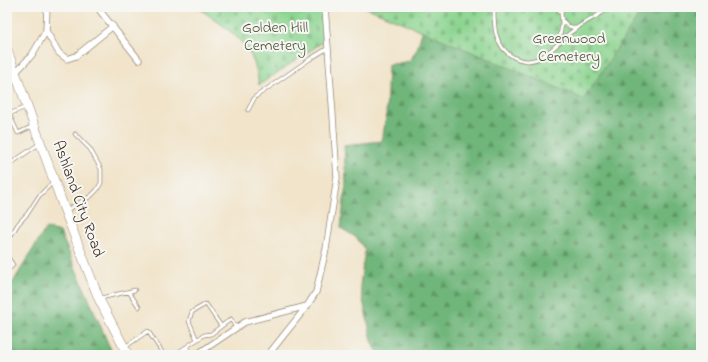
<svg xmlns="http://www.w3.org/2000/svg" width="708" height="362" font-family="'Indie Flower',sans-serif">
  <defs>
    <pattern id="forest-firs" width="22" height="20" patternUnits="userSpaceOnUse"><rect width="22" height="20" fill="#70b67a"/><path d="M5 1l3.5 6h-7zM16 11l3.5 6h-7z" fill="#5d9463"/></pattern>
    <pattern id="cemetery-stones" width="16" height="16" patternUnits="userSpaceOnUse"><rect width="16" height="16" fill="#8bd48f"/><path d="M2 7V4a2 2 0 0 1 4 0v3zM10 15v-3a2 2 0 0 1 4 0v3z" fill="#79b67b"/></pattern>
  </defs>
  <rect width="100%" height="100%" fill="#f6f6f2"/>
  <filter id="ink" filterUnits="userSpaceOnUse"><feTurbulence type="fractalNoise" baseFrequency=".025" numOctaves="2"/><feDisplacementMap in="SourceGraphic" scale="8" xChannelSelector="R" yChannelSelector="G"/><feConvolveMatrix kernelMatrix="1 2 1 2 8 2 1 2 1" color-interpolation-filters="sRGB"/></filter>
  <filter id="wash" filterUnits="userSpaceOnUse"><feTurbulence type="fractalNoise" baseFrequency=".012" numOctaves="4" result="noise"/><feDisplacementMap in="SourceGraphic" scale="16" xChannelSelector="R" yChannelSelector="G"/><feGaussianBlur stdDeviation="0.9" result="paint"/><feColorMatrix in="noise" values="0 0 0 0 0 0 0 0 0 0 0 0 0 0 0 0 0 1.4 0 .05"/><feComposite in="paint" operator="in"/></filter>
  <g filter="url(#wash)">
    <rect width="100%" height="100%" fill="#f1e4ca"/>
    <path fill="url(#forest-firs)" stroke="#56704c" d="M625 7H701V355H379L372 341 360 286 365 250 357 238 341 228 346 183 344 145 382 141 386 118 388 65 410 61 417 49 428 12Z
      M46 228 60 232 113 355H7V292Z"/>
    <path fill="url(#cemetery-stones)" stroke="#637f56" d="M197 7H322L323 42 259 85C258 79 257 72 255 66 248 40 218 22 197 7Z
      M365 7H644L584 99Z"/>
  </g>
  <g filter="url(#ink)">
    <g fill="none" stroke-linecap="round" stroke-linejoin="round">
      <defs>
        <path id="service" d="M494 7C494 16 494 26 496 34 502 56 524 68 543 56 555 49 563 37 574 30 585 21 599 16 610 7
          M557 7 561 13
          M563 21 568 26 575 28
          M559 42 562 24 561 13 563 7
          M26 107 9 114 18 133 33 126
          M248 110 255 97 310 59 328 48
          M7 166 39 144
          M67 210 91 196 97 190 101 183V169L90 149 75 134
          M7 242 18 224 28 213 39 196 53 182
          M7 256 13 265 7 271
          M129 292 139 307
          M101 298 135 290
          M197 340 189 321 192 312 206 304 221 326
          M125 347 148 331 164 355
          M186 347 204 335 211 334 231 319 236 328
          M174 355 186 347 192 355"/>
        <path id="minor" d="M97 7 139 60
          M46 31 59 53 67 59 76 56 113 26
          M15 73 32 55 46 31 47 7
          M196 355 245 322 307 306
          M268 355 307 306 316 292 326 249 337 178 333 116 325 7"/>
        <path id="tertiary" d="M7 76 15 73"/>
        <path id="trunk" d="M7 50 65 211 99 299 128 355"/>
      </defs>
      <use href="#service" stroke="#968774" stroke-width="4.5"/>
      <use href="#minor" stroke="#968774" stroke-width="7"/>
      <use href="#tertiary" stroke="#968774" stroke-width="8"/>
      <use href="#trunk" stroke="#968774" stroke-width="10"/>
      <use href="#service" stroke="#fff" stroke-width="3"/>
      <use href="#minor" stroke="#fff" stroke-width="5.5"/>
      <use href="#tertiary" stroke="#fff" stroke-width="7"/>
      <use href="#trunk" stroke="#fff" stroke-width="9"/>
    </g>
  </g>
  <g text-anchor="middle" dominant-baseline="central" stroke-width="4" stroke-linejoin="round" paint-order="stroke">
    <g font-size="16" fill="#4f543a" stroke="#f6f6f2">
      <text x="275" y="28">Golden Hill<tspan x="275" dy="18">Cemetery</tspan></text>
      <text x="569" y="39">Greenwood<tspan x="569" dy="18">Cemetery</tspan></text>
    </g>
    <g font-size="16" fill="#3b2a1e" stroke="#f6f6f2">
      <text transform="translate(78 199) rotate(70)">Ashland City Road</text>
    </g>
  </g>
  <rect width="708" height="362" fill="none" stroke="#f6f6f2" stroke-width="24"/>
</svg>
